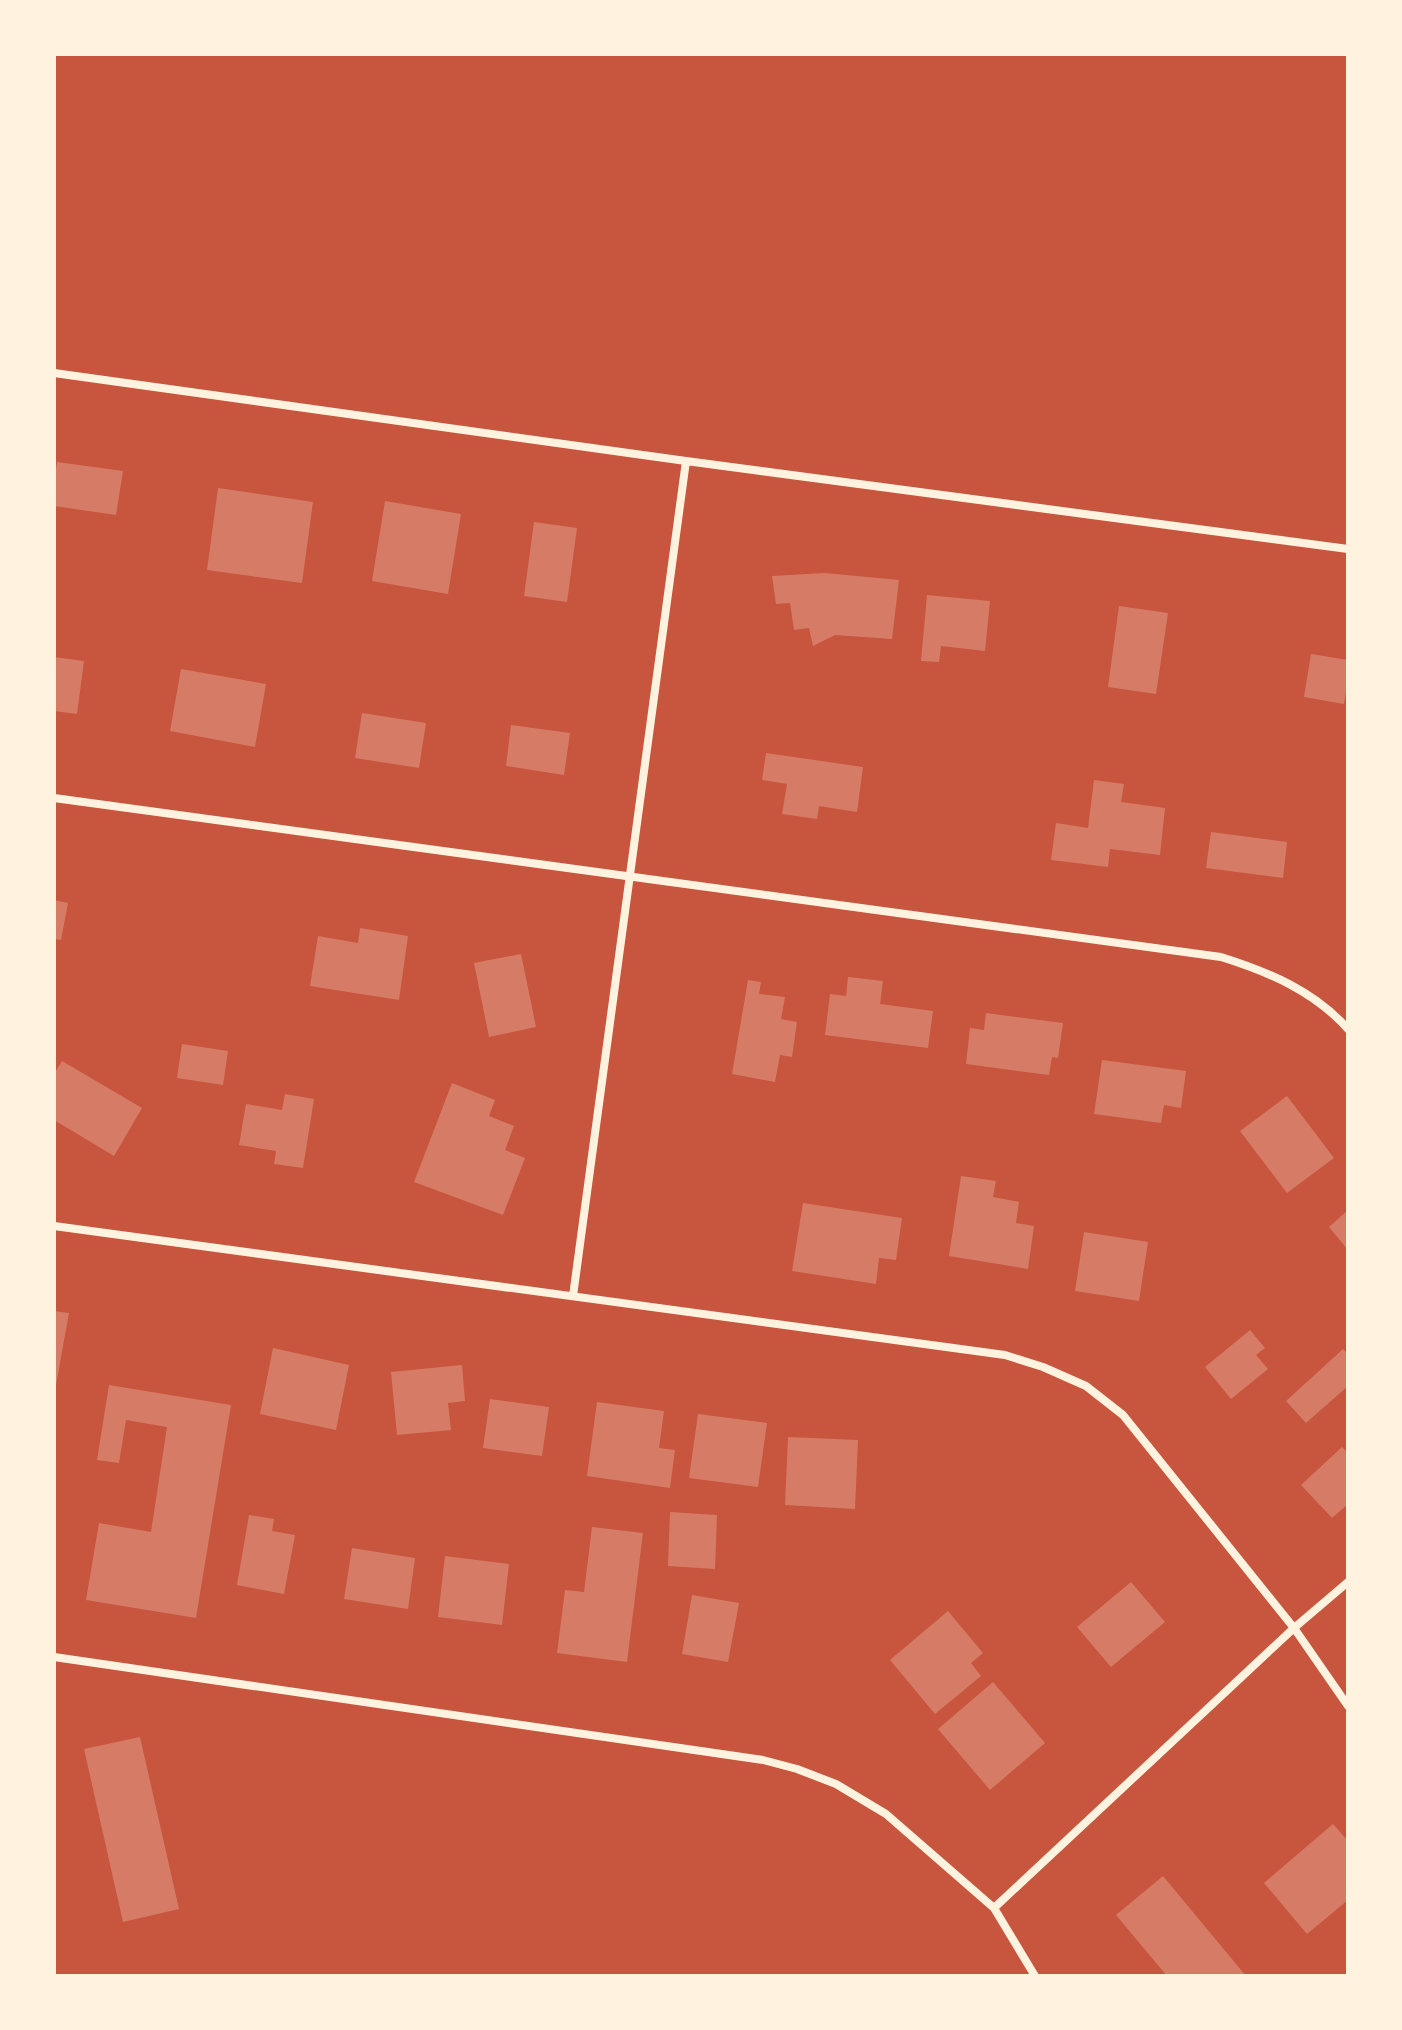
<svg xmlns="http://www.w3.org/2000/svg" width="1402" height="2030" font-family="'DejaVu Sans',sans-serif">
  <rect width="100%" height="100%" fill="#c8553d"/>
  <path fill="#d67c66" d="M57 462 123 471 116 515 54 506V485Z
    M218 488 313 502 302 583 207 570Z
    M385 501 461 514 448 594 372 581Z
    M534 522 577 528 567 602 524 596Z
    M825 573 899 580 892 639 835 635 813 646 809 628 794 630 790 603 776 604 772 576Z
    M927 595 990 601 985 651 941 646 939 662 921 661Z
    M1119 606 1168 613 1156 694 1108 687Z
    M1311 654 1348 660V680L1344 704 1304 697Z
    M54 657 84 661 77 714 54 711Z
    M181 669 266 684 255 747 170 731Z
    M362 713 426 723 419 768 355 758Z
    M511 725 570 733 564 775 506 766Z
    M766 753 863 767 857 812 819 806 817 819 782 814 787 784 762 780Z
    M1094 780 1124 784 1121 802 1165 808 1160 855 1110 849 1108 867 1051 860 1056 823 1088 828Z
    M1211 832 1287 842 1283 878 1206 868Z
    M54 900 68 903 61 940 54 939Z
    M360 928 408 936 399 1000 310 986 318 936 358 943Z
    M521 954 536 1027 489 1037 474 963Z
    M848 977 883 981 880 1004 933 1011 928 1048 825 1035 830 994 846 996Z
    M748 980 761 982 759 994 785 997 781 1019 797 1022 792 1057 780 1055 775 1082 732 1074Z
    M986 1013 1063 1023 1058 1058 1052 1057 1049 1075 966 1064 970 1028 984 1030Z
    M182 1044 228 1051 223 1085 177 1078Z
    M1102 1060 1186 1071 1181 1108 1164 1105 1161 1123 1094 1114Z
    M62 1061 142 1108 114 1156 54 1120V1074Z
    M452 1083 495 1100 489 1116 514 1126 505 1150 525 1158 503 1215 414 1182Z
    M285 1094 314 1099 303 1168 274 1164 276 1151 239 1145 246 1104 282 1110Z
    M1287 1096 1334 1158 1287 1193 1240 1131Z
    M961 1176 996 1181 993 1197 1019 1202 1016 1223 1034 1226 1028 1269 949 1256Z
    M803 1203 902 1218 896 1260 879 1258 876 1284 792 1271Z
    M1348 1210V1250L1329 1227Z
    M1084 1232 1148 1242 1139 1301 1075 1291Z
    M54 1311 69 1313 56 1385H54Z
    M1250 1330 1265 1348 1256 1355 1268 1369 1231 1399 1205 1367Z
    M273 1348 349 1365 336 1430 260 1414Z
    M1343 1349 1348 1354V1386L1306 1423 1286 1401Z
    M462 1365 465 1401 448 1403 451 1430 397 1435 391 1372Z
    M109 1385 231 1405 196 1618 86 1600 99 1523 151 1532 167 1427 126 1420 119 1463 97 1460Z
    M490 1399 549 1407 542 1456 483 1448Z
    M597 1402 664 1411 659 1448 675 1450 670 1488 587 1476Z
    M698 1414 767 1423 758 1487 689 1478Z
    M788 1437 858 1440 855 1509 785 1505Z
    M1342 1447 1348 1453V1504L1332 1518 1301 1485Z
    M670 1512 717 1515 715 1569 668 1566Z
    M249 1515 274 1519 272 1531 295 1535 284 1594 237 1585Z
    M592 1527 643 1533 627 1662 557 1653 565 1590 584 1592Z
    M352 1548 415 1558 408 1609 344 1599Z
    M445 1556 509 1564 502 1625 438 1617Z
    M1131 1582 1165 1622 1111 1667 1077 1627Z
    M692 1595 739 1603 728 1662 682 1654Z
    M948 1611 983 1653 971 1663 981 1676 935 1714 890 1660Z
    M993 1682 1045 1743 990 1790 938 1729Z
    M140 1737 179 1909 123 1922 84 1749Z
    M1333 1824 1348 1841V1900L1307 1934 1264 1883Z
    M1163 1876 1246 1976H1167L1116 1915Z"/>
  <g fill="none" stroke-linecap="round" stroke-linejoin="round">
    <path stroke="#fff3e0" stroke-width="8" d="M54 373 686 461 1348 549
      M54 798 1221 957C1269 972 1314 991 1348 1029
      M54 1226 1005 1355 1043 1367 1086 1386 1123 1415 1294 1628 1348 1706
      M573 1296 686 461
      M54 1657 763 1760 797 1769 836 1784 886 1814 994 1908 1035 1976
      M994 1908 1294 1628 1348 1582"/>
  </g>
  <rect width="1402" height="2030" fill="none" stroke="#fff3e0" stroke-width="112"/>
</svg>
